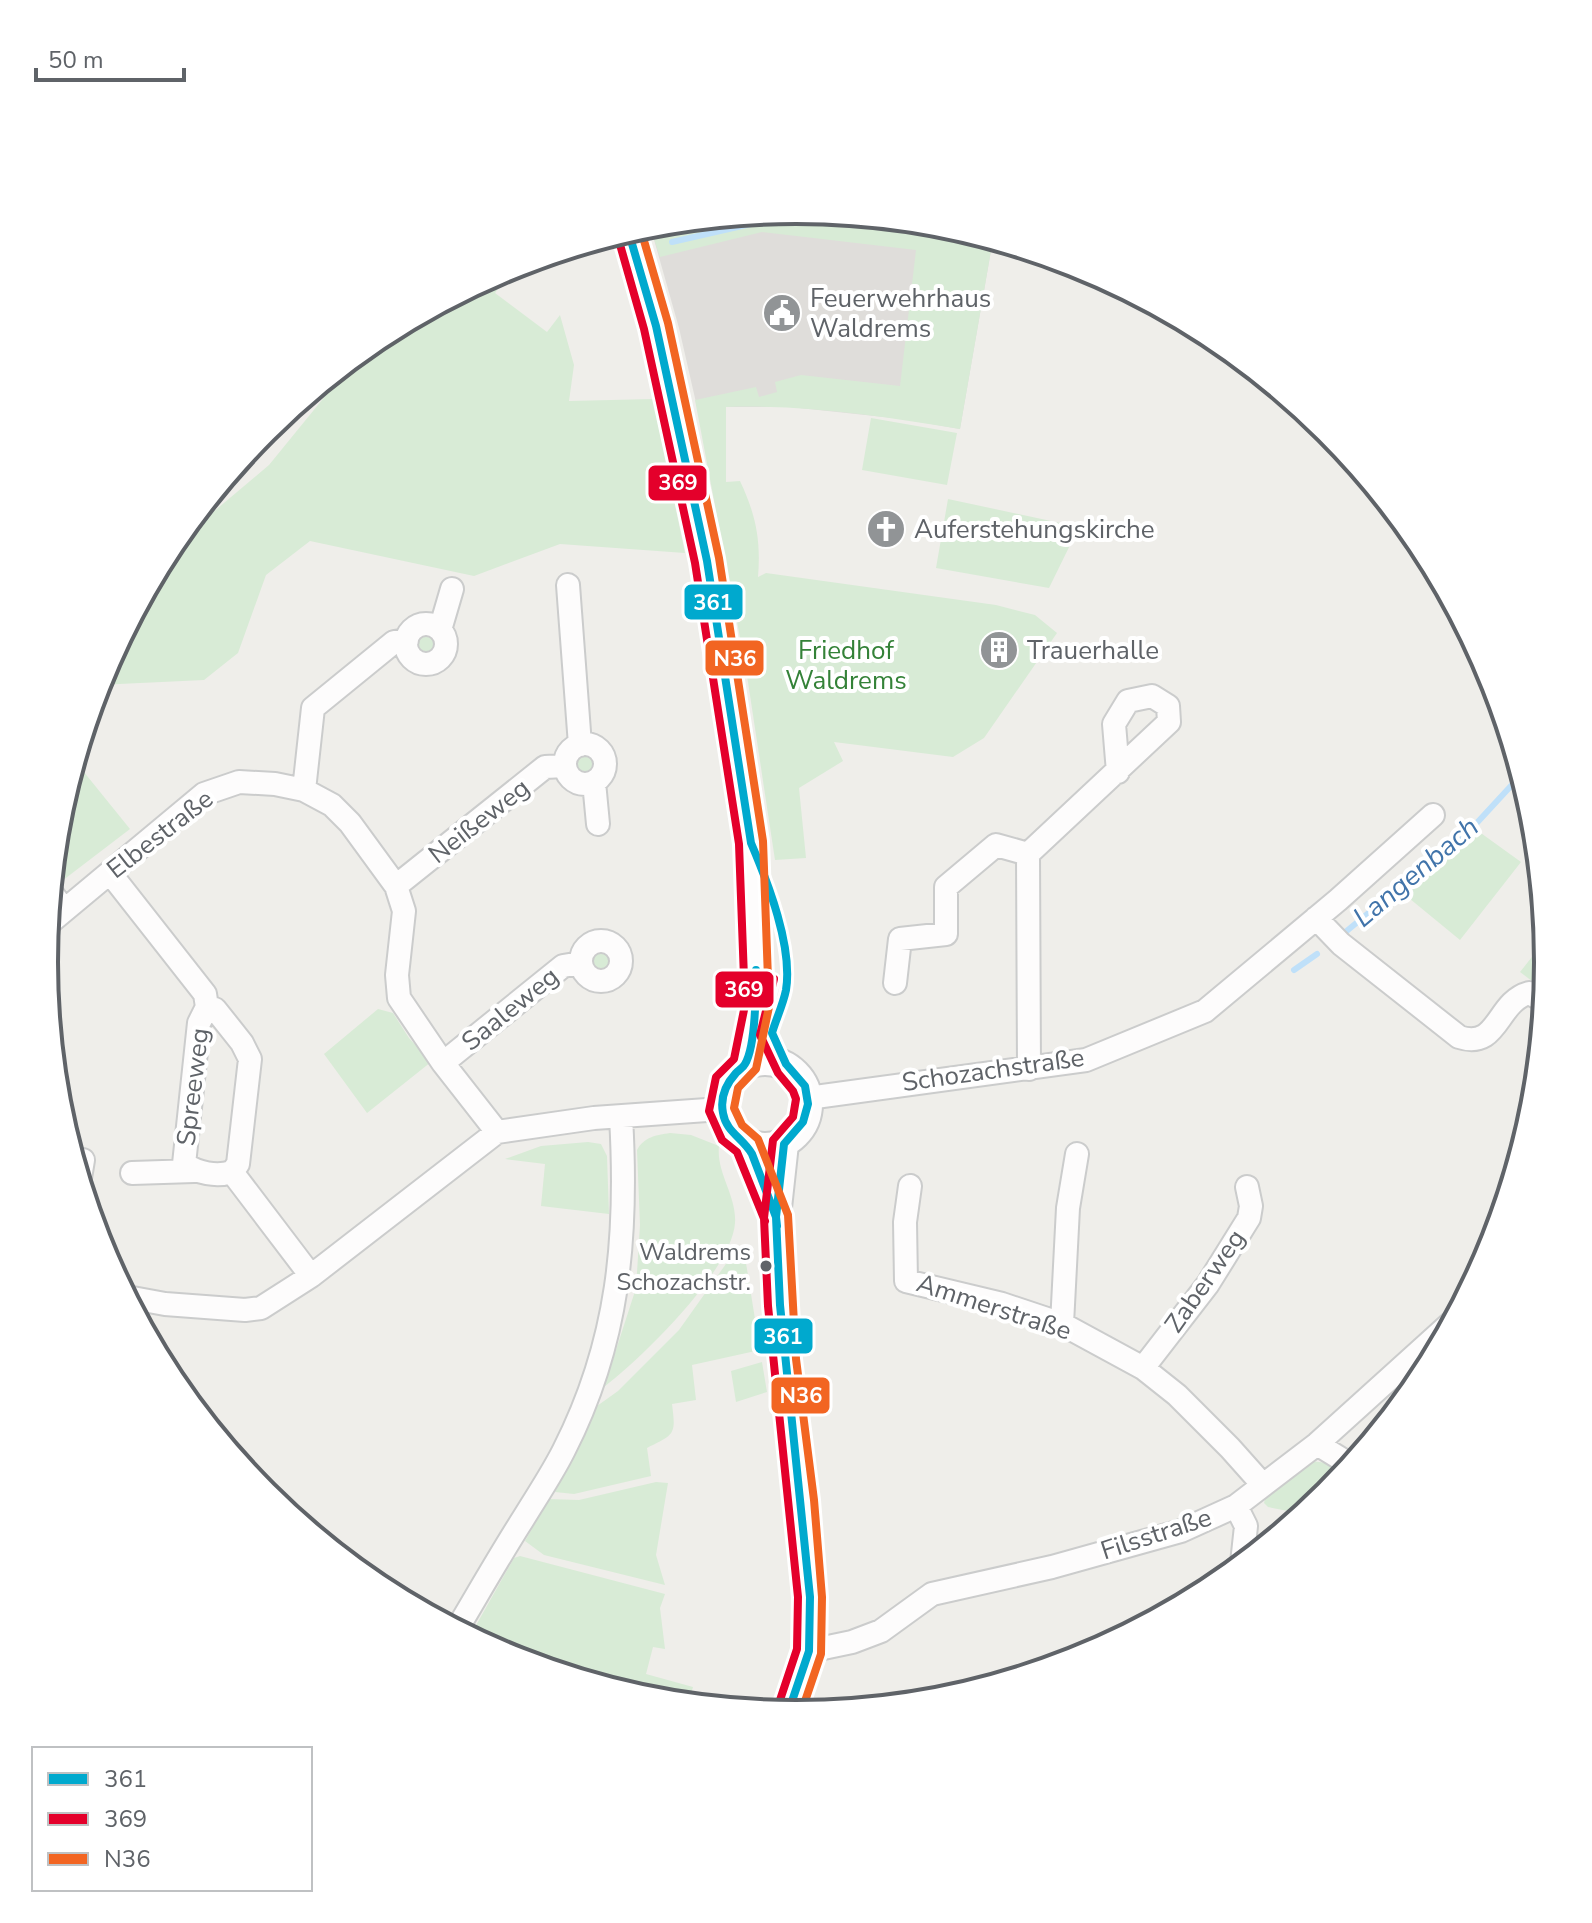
<svg xmlns="http://www.w3.org/2000/svg" width="1592" height="1923" font-family="'Nunito Sans',sans-serif">
  <rect width="100%" height="100%" fill="#efeeea"/>
  <path fill="#dfddda" d="M797 210 943 224 993 239 960 429 903 419 790 407H697L679 328 653 236 733 216Z"/>
  <path fill="#d8ebd6" d="M797 210 943 224 993 239 960 429C883 416 804 404 726 407V482L740 481C756 515 761 540 758 577L766 573 996 605 1035 615 1057 633 984 738 953 757 834 742 843 761 799 788 806 858 775 860 746 669 695 400 756 387 759 397 777 392 775 382 801 375 900 386 916 250 762 232 660 257 653 236 733 216Z
    M516 264 495 293 547 332 560 315 574 365 569 401 653 399 685 553 560 544 474 576 310 541 266 575 238 653 204 680 98 685 101 673 167 551 269 465 366 346 379 336Z
    M871 418 957 433 947 485 862 470Z
    M948 499 1065 524 1074 537 1049 588 936 568Z
    M413 644a13 13 0 1 1 26 0a13 13 0 1 1-26 0Z
    M572 764a13 13 0 1 1 26 0a13 13 0 1 1-26 0Z
    M75 761 130 829 58 884 52 877 59 814Z
    M1478 831 1521 862 1460 940 1404 894Z
    M1546 939 1548 962 1545 991 1520 972Z
    M588 961a13 13 0 1 1 26 0a13 13 0 1 1-26 0Z
    M378 1009 393 1013 409 1038 431 1062 367 1113 324 1054Z
    M670 1133 691 1135 719 1146C716 1173 737 1196 735 1223 732 1270 641 1359 604 1387L636 1288 640 1225 637 1150C644 1137 656 1135 670 1133Z
    M588 1142 601 1144 607 1156 609 1214 541 1206 545 1164 505 1159 541 1146Z
    M733 1254 742 1256 746 1263 760 1350 692 1365 696 1400 672 1404C676 1435 675 1434 647 1448L651 1476 574 1494 555 1492 597 1406 618 1391 679 1330Z
    M762 1362 767 1392 736 1402 731 1371Z
    M1311 1461 1327 1463 1344 1473 1327 1494 1303 1514 1268 1507 1264 1503 1266 1496Z
    M656 1482 668 1483 656 1555 665 1585 544 1555 525 1541 549 1499 579 1500Z
    M520 1556 665 1594 660 1608 665 1649 653 1647 646 1674 693 1687 690 1697 702 1700 700 1704 649 1699 575 1677V1673L525 1659V1656L492 1648 470 1636 514 1558Z"/>
  <g fill="none" stroke-linecap="round" stroke-linejoin="round">
    <path stroke="#bfe0f9" stroke-width="6" d="M672 242 755 223
      M1343 934 1474 826 1521 775
      M1294 970 1317 954"/>
    <defs>
      <path id="minor" d="M568 585 580 745
        M406 644a20 20 0 1 1 40 0a20 20 0 1 1-40 0Z
        M440 630 452 589
        M565 764a20 20 0 1 1 40 0a20 20 0 1 1-40 0Z
        M594 782 598 824
        M304 790 313 708 394 642 407 640
        M110 873 205 994 207 1007 199 1023 184 1164C198 1173 216 1177 232 1172
        M396 886 545 767 565 766
        M51 892 64 910
        M1316 918 1341 944 1459 1037C1499 1050 1496 1002 1529 993L1544 1001
        M48 924 204 794 239 782 275 784 304 790 332 805 350 823 396 886 404 911 397 975 399 998 443 1063 497 1132
        M581 961a20 20 0 1 1 40 0a20 20 0 1 1-40 0Z
        M895 983 900 939 946 934V887L996 845 1028 854
        M207 1007 215 1009 242 1043 250 1059 238 1164 232 1172 311 1276
        M443 1063 563 966 581 963
        M1029 1069 1028 854 1169 722 1168 706 1152 696 1128 701 1114 724 1118 772
        M808 1098 1086 1060 1205 1011 1338 900 1433 815
        M132 1173 194 1171
        M80 1178 83 1160
        M910 1186 905 1222 906 1281 1002 1304 1062 1324 1143 1368 1177 1395 1230 1448 1263 1485
        M127 1297 165 1304 245 1310 261 1308 311 1276 497 1132 594 1118 721 1109
        M1062 1324 1068 1208 1077 1154
        M1143 1368 1208 1284 1249 1218 1251 1206 1247 1187
        M1317 1444 1351 1465
        M1236 1506 1246 1526 1242 1563
        M457 1629C479 1592 500 1555 523 1519 537 1496 552 1474 564 1450 619 1342 628 1237 621 1117
        M809 1651 852 1642 881 1631 932 1594 1052 1567 1181 1531 1236 1506 1317 1444 1452 1322"/>
      <path id="tertiary" d="M628 230 656 326 707 561 751 843 757 1006 745 1065
        M722 1104a43 43 0 1 1 86 0a43 43 0 1 1-86 0Z
        M747 1144 774 1213
        M784 1144 776 1217 780 1305 807 1551 810 1597 809 1651 788 1713"/>
    </defs>
    <use href="#minor" stroke="#cbcccc" stroke-width="26"/>
    <use href="#tertiary" stroke="#cbcccc" stroke-width="32"/>
    <use href="#minor" stroke="#fdfcfc" stroke-width="22"/>
    <use href="#tertiary" stroke="#fdfcfc" stroke-width="28"/>
    <defs>
      <path id="bus-1" d="M628 230 656 326 707 561 751 843C768 883 793 947 786 990 783 1005 776 1019 772 1033L786 1064 805 1086 808 1104 803 1122 784 1144 776 1217 780 1305 810 1597 809 1651 788 1713
        M756 970C756 992 756 1046 745 1064 743 1068 739 1070 736 1073 726 1084 720 1098 723 1113 726 1132 743 1138 752 1154L776 1217 777 1226"/>
      <path id="bus-2" d="M617 234 644 329 695 563 739 844 745 1005 734 1059 716 1077 709 1111 722 1140 737 1152 765 1221
        M774 979 760 1035 778 1073 793 1091 796 1099 793 1117 773 1140 764 1218 768 1306 798 1597 797 1649 777 1709"/>
      <path id="bus-3" d="M640 227 668 323 719 558 763 841 769 1007 756 1069 738 1088 734 1108 742 1125 758 1139 788 1215 796 1359 814 1500 822 1597 821 1654 801 1713"/>
    </defs>
    <use href="#bus-1" stroke="#fff" stroke-width="14"/>
    <use href="#bus-2" stroke="#fff" stroke-width="14"/>
    <use href="#bus-3" stroke="#fff" stroke-width="14"/>
    <use href="#bus-1" stroke="#00a9ce" stroke-width="8"/>
    <use href="#bus-2" stroke="#e4002b" stroke-width="8"/>
    <use href="#bus-3" stroke="#f26522" stroke-width="8"/>
  </g>
  <defs>
    <symbol id="civic-disc" viewBox="-11 -11 22 22"><circle r="9.5" fill="#919496" stroke="#fff"/><path d="M-.6-6.5H3V-4.5H.6V-3L4-1V1h2V6H-6V1h2V-1L-.6-3ZM-1.2 2.5V6h2.4V2.5Z" fill="#fff"/></symbol>
    <symbol id="church-disc" viewBox="-11 -11 22 22"><circle r="9.5" fill="#919496" stroke="#fff"/><path d="M-1.2-6h2.4v3.5h3.3v2.4h-3.3V6h-2.4V-.1h-3.3v-2.4h3.3Z" fill="#fff"/></symbol>
    <symbol id="building-disc" viewBox="-11 -11 22 22"><circle r="9.5" fill="#919496" stroke="#fff"/><path d="M-4-6H4V6H1V3H-1V6H-4ZM-2.5-4.3h1.7v1.8h-1.7ZM.8-4.3h1.7v1.8H.8ZM-2.5-1h1.7V.8h-1.7ZM.8-1h1.7V.8H.8Z" fill="#fff"/></symbol>
  </defs>
  <g fill-rule="evenodd">
    <use href="#civic-disc" x="760" y="291" width="44" height="44"/>
    <use href="#church-disc" x="864" y="507" width="44" height="44"/>
    <use href="#building-disc" x="977" y="628" width="44" height="44"/>
  </g>
  <circle fill="#5f6368" stroke="#fff" stroke-width="3" cx="766" cy="1266" r="7"/>
  <g text-anchor="middle" dominant-baseline="central" stroke-width="8" stroke-linejoin="round" paint-order="stroke">
    <g font-size="24" fill="#5f6368" stroke="#fff" text-anchor="end">
      <text x="751" y="1252">Waldrems<tspan x="751" dy="30">Schozachstr.</tspan></text>
    </g>
    <g font-size="26" fill="#5f6368" stroke="#fff" text-anchor="start">
      <text x="810" y="298">Feuerwehrhaus<tspan x="810" dy="30">Waldrems</tspan></text>
      <text x="914" y="529">Auferstehungskirche</text>
      <text x="1027" y="650">Trauerhalle</text>
    </g>
    <g font-size="26" fill="#348238" stroke="#fff">
      <text x="846" y="650">Friedhof<tspan x="846" dy="30">Waldrems</tspan></text>
    </g>
    <g font-size="26" fill="#5f6368" stroke="#fff">
      <text transform="translate(479 821) rotate(-38)">Neißeweg</text>
      <text transform="translate(160 834) rotate(-38)">Elbestraße</text>
      <text transform="translate(510 1009) rotate(-39)">Saaleweg</text>
      <text transform="translate(993 1070) rotate(-8)">Schozachstraße</text>
      <text transform="translate(193 1087) rotate(-83)">Spreeweg</text>
      <text transform="translate(1205 1281) rotate(-55)">Zaberweg</text>
      <text transform="translate(994 1307) rotate(18)">Ammerstraße</text>
      <text transform="translate(1156 1534) rotate(-18)">Filsstraße</text>
    </g>
    <g font-size="28" font-style="italic" fill="#4174aa" stroke="#fff">
      <text transform="translate(1416 872) rotate(-40)">Langenbach</text>
    </g>
  </g>
  <path d="M0 0H1592V1923H0ZM58 962a738 738 0 1 1 1476 0a738 738 0 1 1-1476 0Z" fill="#fff" fill-rule="evenodd"/>
  <path fill="none" stroke="#5f6368" stroke-width="4" d="M58 962a738 738 0 1 1 1476 0a738 738 0 1 1-1476 0Z"/>
  <g stroke="#fff" stroke-width="3">
    <rect x="647" y="464" width="61" height="38" rx="8" fill="#e4002b"/>
    <rect x="683" y="583" width="61" height="38" rx="8" fill="#00a9ce"/>
    <rect x="704" y="639" width="61" height="38" rx="8" fill="#f26522"/>
    <rect x="714" y="970" width="61" height="39" rx="8" fill="#e4002b"/>
    <rect x="753" y="1317" width="61" height="38" rx="8" fill="#00a9ce"/>
    <rect x="770" y="1376" width="61" height="39" rx="8" fill="#f26522"/>
  </g>
  <g font-size="22" text-anchor="middle" font-weight="bold" fill="#fff">
    <text x="678" y="490">369</text>
    <text x="713" y="610">361</text>
    <text x="735" y="666">N36</text>
    <text x="744" y="997">369</text>
    <text x="783" y="1344">361</text>
    <text x="801" y="1403">N36</text>
  </g>
  <rect x="32" y="1747" width="280" height="144" fill="#ffffff" stroke="#bfc1c3" stroke-width="2"/>
  <rect x="48" y="1773" width="40" height="12" fill="#00a9ce" stroke="#bfc1c3" stroke-width="2"/>
  <text x="104" y="1787" font-size="24" fill="#5f6368">361</text>
  <rect x="48" y="1813" width="40" height="12" fill="#e4002b" stroke="#bfc1c3" stroke-width="2"/>
  <text x="104" y="1827" font-size="24" fill="#5f6368">369</text>
  <rect x="48" y="1853" width="40" height="12" fill="#f26522" stroke="#bfc1c3" stroke-width="2"/>
  <text x="104" y="1867" font-size="24" fill="#5f6368">N36</text>
  <path d="M36 68v12h148v-12" fill="none" stroke="#5f6368" stroke-width="4"/>
  <text x="48" y="68" font-size="24" fill="#5f6368" stroke="#ffffff" stroke-width="6" paint-order="stroke">50 m</text>
</svg>
